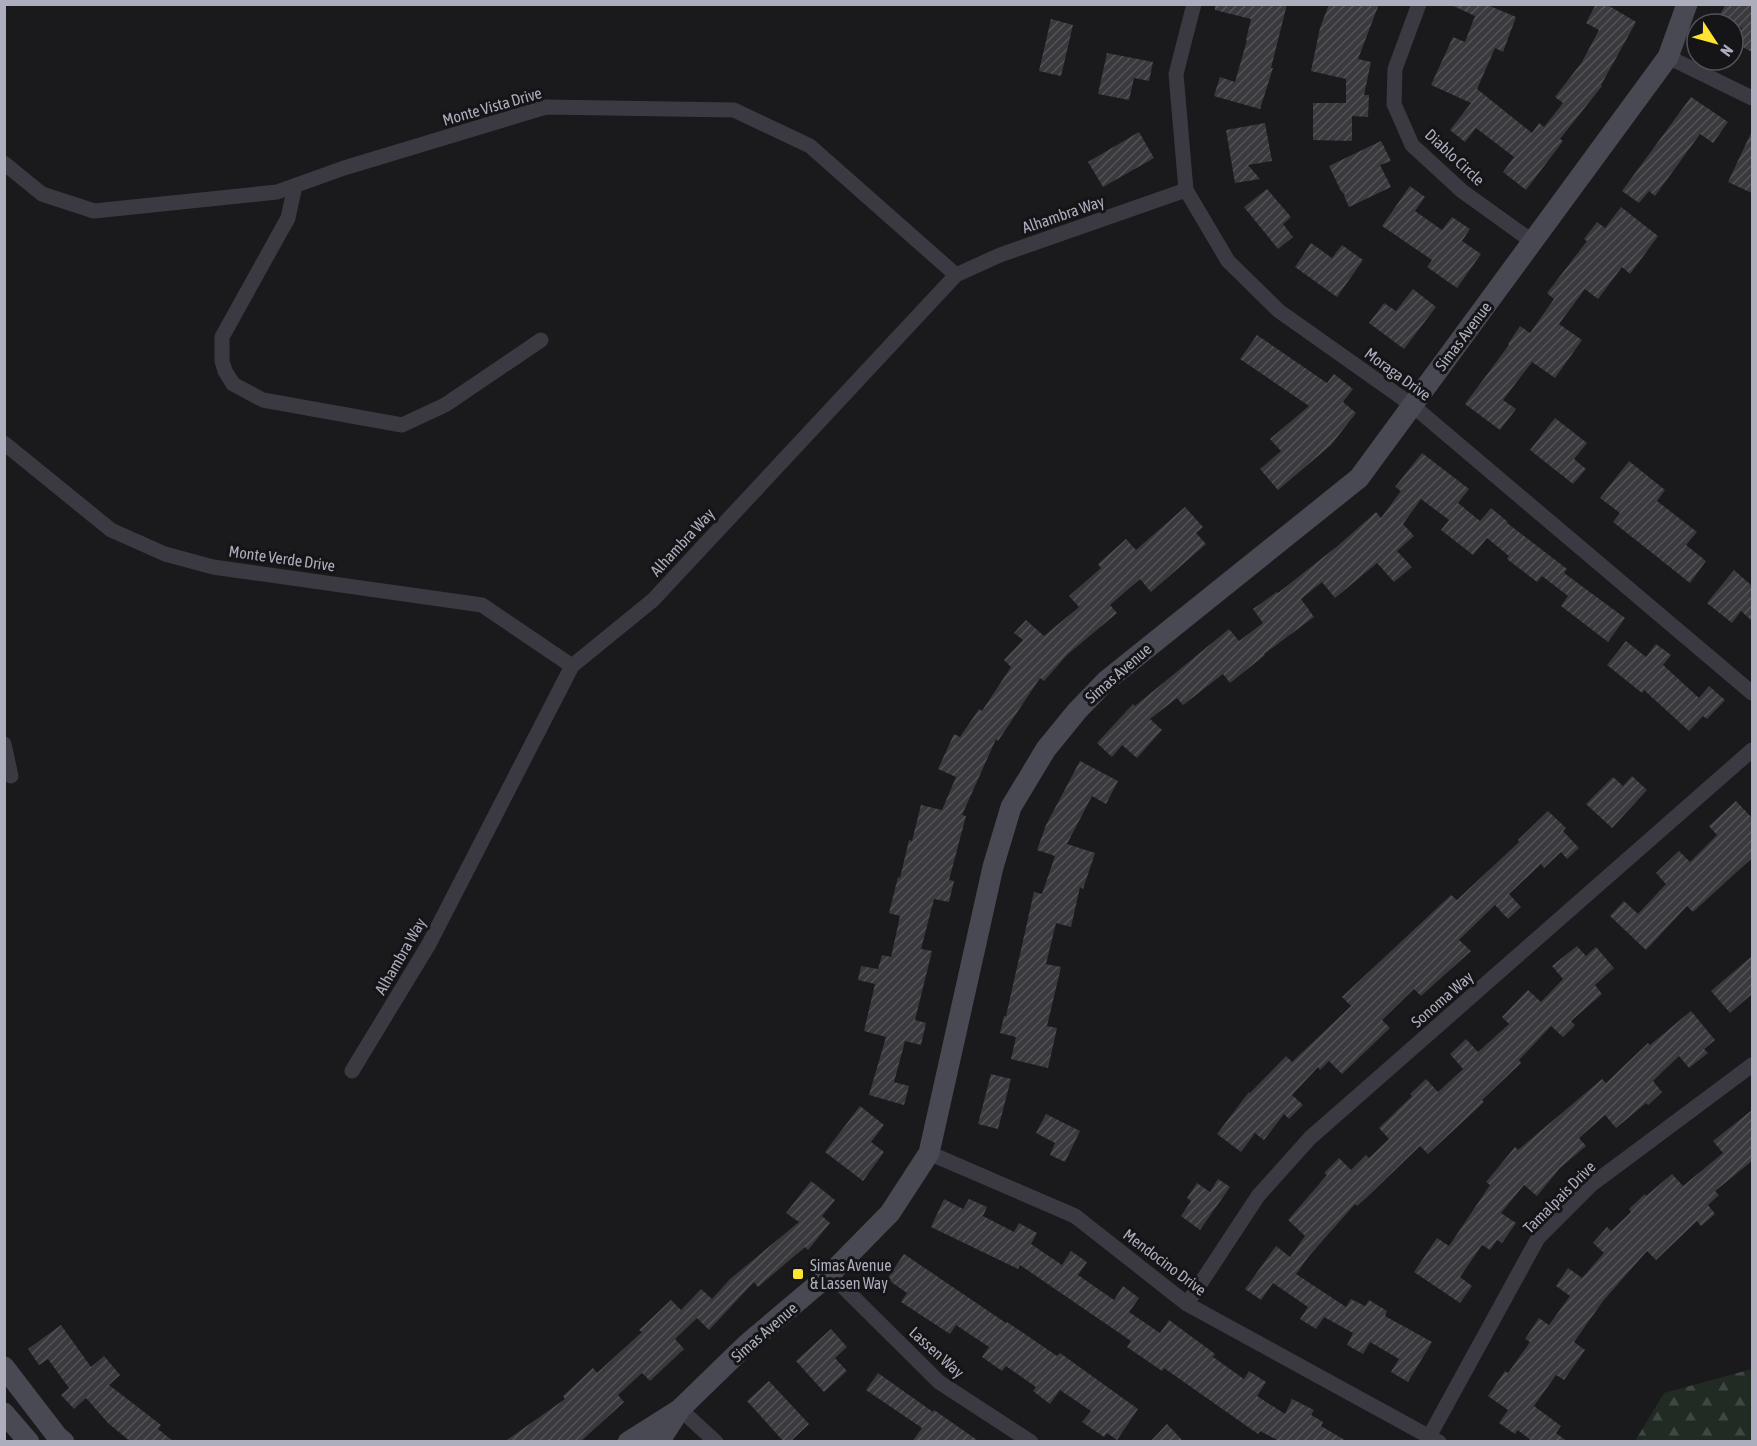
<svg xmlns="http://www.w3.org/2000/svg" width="1757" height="1446" font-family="'Asap Condensed',sans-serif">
  <defs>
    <pattern id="forest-firs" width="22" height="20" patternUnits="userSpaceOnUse" patternTransform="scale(1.5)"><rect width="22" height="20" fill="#212b24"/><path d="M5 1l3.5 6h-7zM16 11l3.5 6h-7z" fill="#3f4742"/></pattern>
    <pattern id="building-hatch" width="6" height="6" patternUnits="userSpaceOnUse" patternTransform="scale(1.5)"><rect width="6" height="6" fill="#3a3a3e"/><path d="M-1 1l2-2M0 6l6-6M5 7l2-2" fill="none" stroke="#545458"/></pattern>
  </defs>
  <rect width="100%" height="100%" fill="#1a1a1c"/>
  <path fill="url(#forest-firs)" d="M1752 1369V1441H1635L1664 1393Z"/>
  <path fill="url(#building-hatch)" d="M1215 4H1287L1271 68H1273L1260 109 1214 96 1220 77 1235 82 1247 40H1246L1251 19 1215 10Z
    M1329 4H1379L1358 59 1371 62 1364 95H1369L1368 117 1352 116V141L1313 140V103H1346V79L1311 71 1320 28Z
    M1449 4H1485L1516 17 1503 52 1495 48 1477 89 1532 133 1539 123 1544 127 1563 103 1555 97 1582 62 1599 30 1586 23 1596 4H1606L1636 22 1601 85 1602 86 1560 139 1563 141 1526 190 1503 172 1514 157 1476 128 1465 142 1450 130 1471 103 1431 85 1453 37 1465 42 1475 16Z
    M1726 4H1752V52L1735 43 1742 28 1719 16Z
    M1051 19 1073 25 1061 76 1039 71Z
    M1107 53 1153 62 1149 81 1134 78 1129 100 1098 94Z
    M1691 97 1728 122 1713 143 1700 134 1655 196 1649 191 1639 203 1622 191Z
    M1265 123 1272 161 1248 165 1260 179 1235 183 1226 130Z
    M1752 131V193L1728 182Z
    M1139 132 1154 158 1103 187 1088 162Z
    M1381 141 1391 161 1380 165 1391 187 1349 207 1344 196 1345 195 1341 191 1329 166Z
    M1410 186 1425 197 1415 211 1442 230 1452 217 1470 229 1462 241 1481 254 1457 288 1427 267 1432 260 1382 226Z
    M1267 189 1291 217 1283 224 1293 237 1278 249 1244 207Z
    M1621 207 1658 236 1630 274 1622 267 1598 299 1585 289 1559 324 1582 340 1555 378 1532 362 1503 400 1516 409 1500 430 1465 404 1509 345 1508 344 1520 326 1530 333 1554 299 1547 293 1587 241 1584 239 1597 222 1605 228Z
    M1311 243 1332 258 1342 245 1363 260 1337 297 1295 267Z
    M1413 289 1436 307 1404 349 1369 323 1384 303 1396 311Z
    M1257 335 1327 383 1334 374 1353 389 1343 402 1356 413 1331 445 1278 490 1260 469 1281 451 1270 439 1309 406 1240 359Z
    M1555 418 1587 443 1574 459 1586 469 1573 484 1530 450Z
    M1422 453 1469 489 1458 503 1480 521 1491 508 1508 522 1507 523 1567 569 1564 573 1625 618 1608 642 1561 606 1568 596 1542 576 1537 582 1507 559 1509 556 1487 538 1473 555 1441 530 1449 520 1421 499 1403 524 1414 536 1397 551 1412 567 1394 582 1377 563 1335 598 1322 582 1301 599 1314 617 1264 654 1265 655 1230 683 1223 674 1183 705 1177 698 1150 719 1162 730 1137 758 1122 745 1112 757 1097 743 1133 704 1135 706 1229 629 1239 641 1263 623 1253 609 1277 592 1278 593 1340 544 1376 512 1381 518 1401 491 1395 487Z
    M1629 461 1665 490 1657 501 1697 532 1686 545 1706 561 1690 583 1613 522 1620 513 1600 498Z
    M1185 507 1203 527 1196 533 1206 544 1151 592 1140 579 1110 605 1117 613 1068 654 1044 681 1040 678 998 741 996 739 962 815 966 816 949 880 954 881 949 902 934 899 921 949 932 951 915 1020 926 1023 921 1045 905 1041 894 1082 909 1086 904 1105 869 1095 886 1037 864 1031 875 984 858 980 861 966 878 969 882 955 891 957 900 916 889 913 898 877 900 878 909 840 912 841 921 805 942 810 956 777 938 769 954 734 960 737 979 709 982 711 1011 667 1004 660 1023 640 1014 633 1026 620 1044 636 1079 607 1069 596 1101 568 1098 564 1126 539 1136 550Z
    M1734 570 1752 586V621L1741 611 1732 623 1707 603Z
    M1626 641 1646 657 1656 644 1671 655 1663 665 1699 698 1709 686 1725 700 1707 719 1703 716 1689 731 1644 690 1642 693 1607 665Z
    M1080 761 1118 781 1106 804 1092 796 1067 844 1095 853 1083 889 1080 887 1071 927 1056 923 1046 964 1061 967 1047 1026 1057 1028 1048 1068 1011 1059 1016 1037 1000 1033 1004 1016H1006L1034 892 1042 894 1055 856 1037 850 1046 825Z
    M1632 776 1647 790 1612 828 1586 804 1613 777 1623 786Z
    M1736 801 1752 818V858L1693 912 1687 906 1646 950 1610 916 1624 901 1638 914 1666 884 1656 873 1679 851 1690 862 1717 835 1709 826Z
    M1548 811 1566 828 1563 831 1579 848 1567 859 1561 852 1544 868 1541 864 1509 894 1521 907 1508 919 1495 905 1459 940 1471 951 1421 996 1414 989 1382 1020 1390 1028 1342 1074 1329 1061 1320 1070 1318 1067 1292 1095 1303 1105 1289 1119 1284 1114 1264 1140 1255 1133 1241 1152 1217 1134 1249 1092 1250 1093 1286 1056 1292 1062 1351 1006 1342 997 1451 895 1457 900 1519 842 1518 840Z
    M1577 946 1586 956 1596 947 1614 968 1595 985 1602 994 1571 1021 1575 1025 1563 1037 1551 1026 1519 1060 1521 1063 1482 1100 1484 1102 1428 1154 1420 1146 1366 1198 1357 1206 1355 1204 1309 1256 1296 1274 1346 1307 1351 1299 1365 1306 1369 1300 1387 1311 1385 1316 1432 1342 1408 1382 1391 1372 1399 1359 1370 1342 1363 1354 1347 1345 1353 1333 1324 1317 1316 1329 1300 1319 1308 1307 1273 1283 1261 1300 1245 1289 1276 1246 1290 1257 1305 1236 1288 1220 1327 1175 1324 1173 1339 1158 1351 1170 1366 1155 1369 1158 1389 1139 1379 1128 1412 1096 1410 1094 1426 1079 1438 1092 1463 1069 1450 1054 1466 1039 1478 1052 1509 1024 1502 1017 1528 990 1541 1002 1563 979 1552 966Z
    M1752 956V994L1730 1013 1711 991Z
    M1691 1011 1715 1040 1704 1049 1708 1053 1689 1068 1679 1056 1653 1081 1662 1092 1648 1105 1646 1103 1616 1128 1605 1115 1579 1138 1586 1146 1560 1168 1537 1196 1524 1185 1501 1213 1516 1223 1502 1243 1497 1240 1490 1250 1482 1245 1460 1277 1472 1286 1460 1303 1414 1272 1437 1238 1449 1246 1490 1185 1486 1182 1515 1147 1518 1150 1602 1079 1606 1083 1648 1043 1650 1045Z
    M991 1074 1011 1079 998 1129 978 1124Z
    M860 1106 884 1125 871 1142 884 1152 863 1181 825 1152Z
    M1752 1110V1161L1715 1191 1719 1195 1708 1205 1715 1214 1701 1226 1697 1221 1656 1260 1647 1251 1603 1301 1574 1342 1585 1350 1564 1380 1556 1375 1534 1406 1561 1426 1556 1433 1568 1442H1533L1518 1430 1515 1434 1499 1423 1508 1410 1488 1396 1505 1371 1508 1373 1530 1342 1525 1339 1539 1318 1549 1325 1570 1296 1556 1286 1568 1268 1582 1278 1604 1253 1593 1243 1607 1227 1611 1231 1631 1212 1629 1209 1645 1194 1646 1196 1672 1174 1683 1186 1723 1153 1713 1141Z
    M1046 1114 1080 1131 1065 1162 1050 1155 1055 1143 1036 1133Z
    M1218 1179 1230 1187 1200 1230 1181 1216 1191 1201 1187 1198 1197 1183 1210 1192Z
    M811 1181 835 1200 822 1216 830 1223 808 1250 805 1247 758 1287 754 1282 709 1330 697 1318 675 1339 684 1349 650 1381 642 1373 618 1395 624 1402 580 1442H504L565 1399 563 1396 593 1368 597 1373 642 1332 639 1330 671 1300 681 1310 701 1289 712 1299 730 1279 799 1222 786 1213Z
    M944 1199 963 1209 969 1199 987 1207 983 1216 1014 1232 1019 1223 1037 1233 1031 1244 1062 1265 1071 1251 1087 1262 1078 1275 1114 1300 1123 1286 1139 1298 1129 1312 1160 1333 1169 1320 1215 1354 1213 1357 1244 1379 1249 1371 1266 1382 1257 1396 1285 1414 1292 1399 1314 1410 1311 1415 1323 1422 1321 1426 1348 1442H1281L1260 1431 1258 1434 1164 1368 1162 1371 1127 1347 1131 1341 1020 1265 1018 1269 931 1227Z
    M904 1254 1006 1323 1007 1322 1057 1356 1060 1353 1138 1409 1117 1440 1107 1433 1104 1437 1082 1422 1091 1411 1060 1390 1050 1404 1033 1391 1036 1387 1006 1366 1002 1371 982 1357 989 1347 956 1325 950 1334 901 1302 907 1293 887 1279Z
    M61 1325 91 1367 104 1356 120 1375 109 1385 161 1425 158 1429 174 1442H131L108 1423 86 1398 74 1409 61 1395 69 1388 48 1359 39 1365 28 1349Z
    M831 1329 847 1347 835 1358 847 1371 824 1392 796 1361Z
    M878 1373 933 1412 934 1410 980 1442H912L922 1428 866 1390Z
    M769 1381 809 1424 790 1442H784L747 1401Z
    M1167 1424 1184 1442H1150Z"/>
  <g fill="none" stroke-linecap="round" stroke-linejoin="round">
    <path stroke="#3b3a42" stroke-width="15" d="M1194 4 1176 74 1186 190 1228 261 1279 311 1412 405 1752 693
      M1419 4 1395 69 1394 104 1412 145 1462 191 1533 242
      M1668 57 1752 98
      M4 163 42 194 94 211 277 192 344 168 546 107 734 110 810 146 956 275
      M295 186 288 218 222 337V361L225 371 233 384 263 400 402 425 445 405 541 340
      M4 443 111 530 165 554 213 567 482 605 572 666
      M4 744 11 776
      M352 1071 429 944 572 666 653 600 956 275 1000 255 1186 190
      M929 1153 1075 1216 1187 1304 1439 1442
      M830 1274 939 1382 1031 1442
      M1187 1304 1258 1196 1310 1138 1752 750
      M680 1409 716 1442
      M1430 1435 1538 1238 1591 1185 1752 1065"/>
    <path stroke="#484952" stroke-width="21" d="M4 1367 57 1436 64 1442
      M4 1413 29 1442
      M628 1442 677 1411
      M659 1442 680 1409 747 1344 830 1274 890 1213 929 1153 993 867 1011 807 1046 749 1077 711 1106 681 1359 478 1668 57 1687 4"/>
  </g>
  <rect fill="#fee330" stroke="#151517" stroke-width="2" x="792" y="1268" width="12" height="12" rx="3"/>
  <g text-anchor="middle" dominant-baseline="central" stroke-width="6" stroke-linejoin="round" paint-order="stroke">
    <g font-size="16" fill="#acadbd" stroke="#151517">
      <text transform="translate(492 106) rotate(-16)">Monte Vista Drive</text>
      <text transform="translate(1455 157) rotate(43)">Diablo Circle</text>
      <text transform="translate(1063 214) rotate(-19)">Alhambra Way</text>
      <text transform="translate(1463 336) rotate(-53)">Simas Avenue</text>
      <text transform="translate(1398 374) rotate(36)">Moraga Drive</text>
      <text transform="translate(682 542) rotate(-47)">Alhambra Way</text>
      <text transform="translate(282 558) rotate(8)">Monte Verde Drive</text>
      <text transform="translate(1118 673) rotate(-41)">Simas Avenue</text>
      <text transform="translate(400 956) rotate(-60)">Alhambra Way</text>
      <text transform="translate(1442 999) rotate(-41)">Sonoma Way</text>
      <text transform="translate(1559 1197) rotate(-45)">Tamalpais Drive</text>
      <text transform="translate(1165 1262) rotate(37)">Mendocino Drive</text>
      <text transform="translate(764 1332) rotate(-41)">Simas Avenue</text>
      <text transform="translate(937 1352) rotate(42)">Lassen Way</text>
    </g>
    <g font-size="16" fill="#acadbd" stroke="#151517" text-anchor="start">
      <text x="810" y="1265">Simas Avenue<tspan x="810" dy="18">&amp; Lassen Way</tspan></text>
    </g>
  </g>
  <rect width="1757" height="1446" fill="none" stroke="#acadbd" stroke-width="12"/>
  <g transform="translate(1715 42) rotate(126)"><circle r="28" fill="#151517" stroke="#515259" stroke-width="1.5"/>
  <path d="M0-4.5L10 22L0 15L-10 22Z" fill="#fee330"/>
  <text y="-9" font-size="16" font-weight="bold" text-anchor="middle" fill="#acadbd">N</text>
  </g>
</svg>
